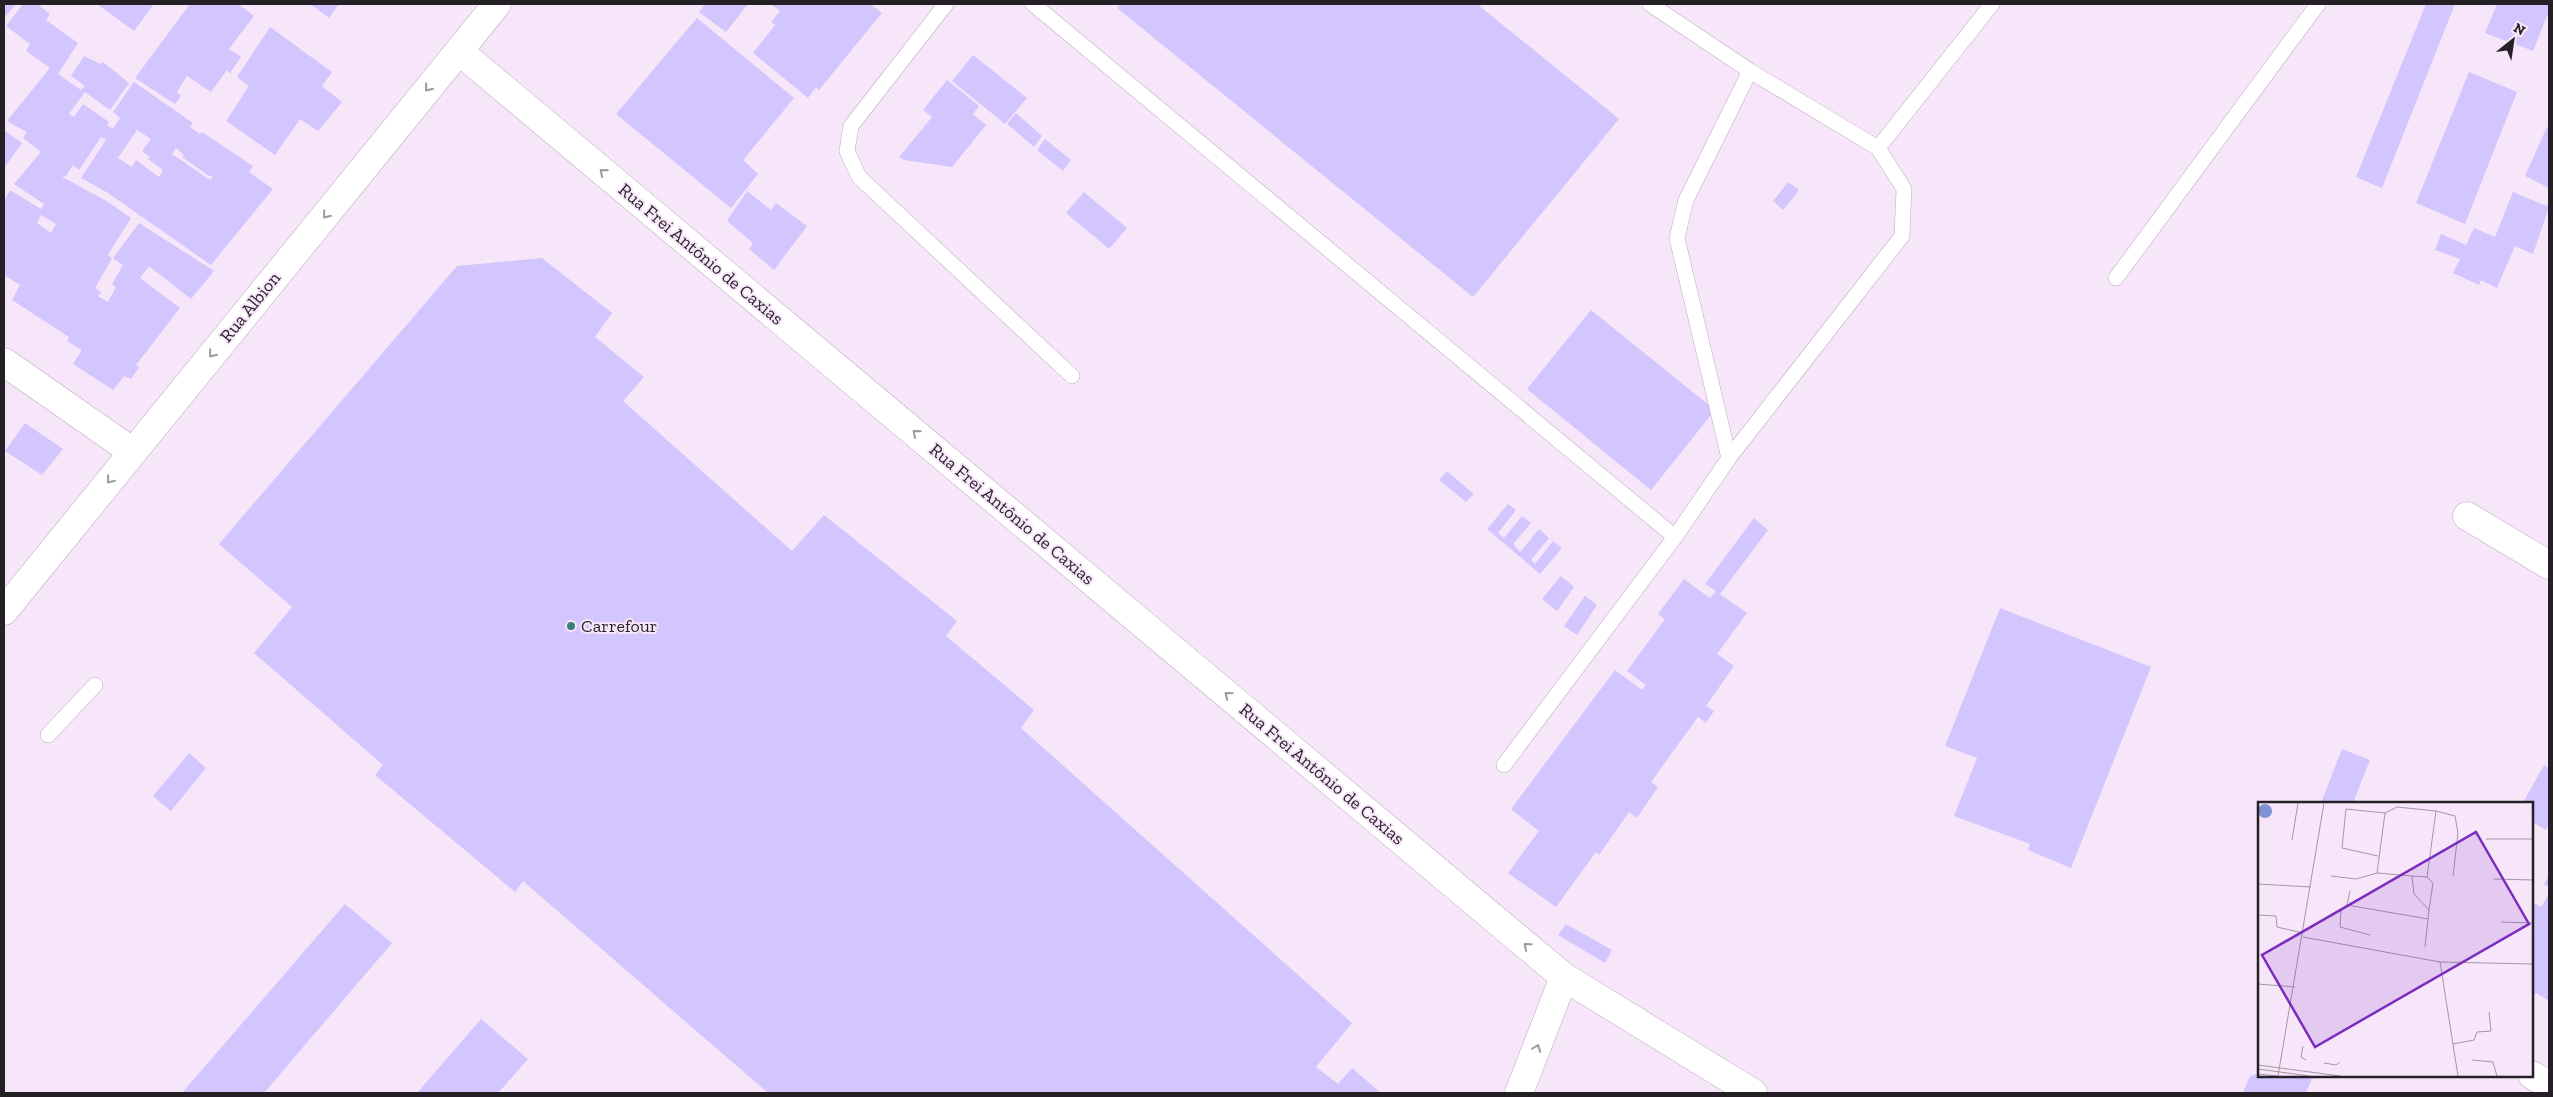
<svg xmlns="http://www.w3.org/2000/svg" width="2553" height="1097" font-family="'Zilla Slab',serif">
  <rect width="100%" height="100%" fill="#f7e6f9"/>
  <path fill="#d3c5fe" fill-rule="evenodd" d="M4 4H16L6 16 4 14Z
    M23 4H37L50 14 46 20 78 43 58 74 81 90 85 86 71 76 84 56 101 64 103 62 129 83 110 110 85 92 69 114 74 117 83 104 109 122 107 125 113 129 120 118 113 112 134 82 193 123 190 127 200 134 202 132 253 166 249 172 273 189 211 265 108 193 81 178 106 140 101 137 79 170 73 165 66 176 62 177 105 200 131 218 108 255 112 258 95 288 101 292 98 296 108 302 116 287 112 284 123 265 113 258 139 223 214 271 191 299 149 266 140 278 180 308 136 365 139 367 131 379 124 376 113 390 73 364 82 350 67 341 69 337 12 300 20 285 4 275V201L10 190 41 209 44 204 14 184 41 152 23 138 27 132 7 121 50 68 26 51 30 44 6 26ZM137 130 151 139 142 151 150 157 148 159 163 170 159 177 136 160 132 167 118 158ZM176 148 184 155 182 157 209 176H213L210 180 172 154ZM41 215 56 224 51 233 37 223Z
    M97 4H154L134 31Z
    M190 4H238L254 16 229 49 241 57 230 73 227 70 211 92 187 76 177 92 181 96 175 104 135 78Z
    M310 4H339L329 18Z
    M705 4H748L726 32 699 12Z
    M771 4H870L882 13 819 90 816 87 808 98 753 53 775 25 771 22 780 11Z
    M1121 4H1477L1619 119 1473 297 1117 8Z
    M2426 4H2455L2382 188 2356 177Z
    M2497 4H2549V11L2533 51 2485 33Z
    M697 18 794 98 743 160 758 174 731 208 616 114Z
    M270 27 332 72 322 86 342 102 318 131 300 119 275 155 226 121 249 86 237 77Z
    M973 55 1027 98 1005 124 952 81Z
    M2469 72 2517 92 2465 224 2416 203Z
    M947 80 979 106 973 114 986 125 952 167 904 160 899 157 932 117 923 110Z
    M1016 113 1042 136 1034 147 1007 124Z
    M2547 127 2549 128V188L2525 176Z
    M4 130 22 143 4 168Z
    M1045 139 1071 160 1063 171 1037 150Z
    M1788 182 1799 190 1783 210 1773 201Z
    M747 191 771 210 776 203 807 226 774 270 749 249 753 243 727 221Z
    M1084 192 1127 228 1109 249 1066 213Z
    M2513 192 2549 207 2533 254 2515 246 2497 288 2481 280 2479 285 2453 273 2460 259 2435 250 2441 234 2466 245 2474 228 2495 237Z
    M542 258 612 313 595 337 644 377 623 401 792 551 824 515 957 621 946 636 1034 710 1021 728 1352 1023 1316 1067 1338 1084 1352 1068 1381 1093H768L523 881 515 892 375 775 383 765 254 653 292 607 219 544 457 266Z
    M1591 310 1715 410 1651 490 1527 389Z
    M25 423 63 449 42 475 5 451Z
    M1447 471 1474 494 1466 502 1439 480Z
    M1508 504 1516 510 1498 533 1504 538 1522 516 1531 523 1513 544 1520 552 1539 529 1549 538 1531 560 1535 564 1553 541 1562 548 1540 574 1487 529Z
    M1754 518 1768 530 1720 594 1747 613 1717 654 1734 666 1706 706 1714 711 1706 723 1698 717 1651 782 1658 787 1637 818 1629 812 1599 855 1596 852 1556 907 1508 873 1539 831 1511 809 1615 670 1642 690 1646 685 1627 671 1665 619 1658 614 1684 579 1710 598 1716 591 1705 584Z
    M1561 576 1574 587 1557 611 1542 599Z
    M1585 596 1597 605 1577 635 1564 626Z
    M2000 608 2151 667 2071 868 2028 850 2030 844 1954 816 1977 758 1945 746Z
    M2342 749 2370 760 2353 803H2321Z
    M189 753 206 768 171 811 153 796Z
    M2544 765 2549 768V824L2546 830 2532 822V803L2524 801Z
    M2549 876V887L2544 884Z
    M2549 894V1001L2536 993 2532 999V937L2535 931 2532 930V906L2534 903 2541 907Z
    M345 904 392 943 264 1093H182Z
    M1566 924 1612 950 1605 963 1558 935Z
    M481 1019 528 1059 498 1093H417Z
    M2259 1073V1076H2313L2306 1093H2243L2250 1076Z"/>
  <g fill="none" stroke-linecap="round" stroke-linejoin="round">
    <defs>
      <path id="service" d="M946 4 851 126 847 151 859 177 1072 376
        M1033 4 1675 537
        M1750 71 1878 148 1992 4
        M2116 278 2318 4
        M1729 458 1902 236 1904 189 1878 148
        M48 735 95 685
        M1504 765 1675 537 1729 458 1677 238 1686 200 1750 71 1650 4"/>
      <path id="minor" d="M4 362 133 452
        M2467 516 2549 565
        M1564 977 1753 1093
        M2532 1075 2549 1085"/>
      <path id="tertiary" d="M459 51 1564 977 1519 1093
        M4 611 497 4"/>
    </defs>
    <use href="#service" stroke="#bbabbd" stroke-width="16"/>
    <use href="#minor" stroke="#bbabbd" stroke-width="29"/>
    <use href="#tertiary" stroke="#bbabbd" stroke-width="29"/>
    <use href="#service" stroke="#fff" stroke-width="15"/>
    <use href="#minor" stroke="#fff" stroke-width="28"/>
    <use href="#tertiary" stroke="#fff" stroke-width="28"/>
  </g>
  <defs><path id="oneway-chevron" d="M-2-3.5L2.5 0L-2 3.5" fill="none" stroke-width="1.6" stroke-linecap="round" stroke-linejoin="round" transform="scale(1.25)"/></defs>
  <g stroke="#9d9a9d">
    <use href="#oneway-chevron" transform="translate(428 88) rotate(129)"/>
    <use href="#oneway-chevron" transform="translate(603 172) rotate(-140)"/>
    <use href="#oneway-chevron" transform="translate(326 215) rotate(129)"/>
    <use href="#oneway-chevron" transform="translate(212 354) rotate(129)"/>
    <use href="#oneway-chevron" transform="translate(916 433) rotate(-140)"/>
    <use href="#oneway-chevron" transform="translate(110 480) rotate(129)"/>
    <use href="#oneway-chevron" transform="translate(1228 695) rotate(-140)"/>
    <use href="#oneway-chevron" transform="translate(1527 946) rotate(-140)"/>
    <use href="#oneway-chevron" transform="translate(1537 1048) rotate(-69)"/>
  </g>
  <circle fill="#38807d" stroke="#f7e6f9" stroke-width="2" cx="571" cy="626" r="5"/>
  <g text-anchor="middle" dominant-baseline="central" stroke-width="4" stroke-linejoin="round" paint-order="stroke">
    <g font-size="18" fill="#251f26" stroke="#f7e6f9">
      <text transform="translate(701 254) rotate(40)">Rua Frei Antônio de Caxias</text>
      <text transform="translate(250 307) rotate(-51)">Rua Albion</text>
      <text transform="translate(1012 514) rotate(40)">Rua Frei Antônio de Caxias</text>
      <text transform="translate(1322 774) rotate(40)">Rua Frei Antônio de Caxias</text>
    </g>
    <g font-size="18" fill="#251f26" stroke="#f7e6f9" text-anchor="start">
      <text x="581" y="626">Carrefour</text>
    </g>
  </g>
  <g transform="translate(2258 802)">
    <rect width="275" height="275" fill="#f7e6f9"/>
    <path d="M0 9a7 7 0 1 1 14 0a7 7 0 1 1-14 0Z" fill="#7f94d5"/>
    <path fill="none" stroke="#a396a5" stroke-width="1" d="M178 9 197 14 200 31 195 74M127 11 139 5 178 9 169 75 154 74M228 37H275M34 38 40 1M119 71 127 11 88 7 84 46 120 54M73 74 98 77 119 71 154 74 156 92 171 108 167 145M169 75 175 81 171 108M236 77 275 78M0 82 53 85M92 89 89 103 170 117M89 103 83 108 82 125 112 133M0 113 18 114 19 125 45 131M243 120 275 121M45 135 182 160 275 162M182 160 200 274M0 182 37 185M195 242 216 238 219 230 233 229 231 210M45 244 43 255 48 258M214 258 235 260 239 274M66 261 78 263 82 260M0 263 82 274M0 267 51 274M0 272 19 274M20 274 66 1"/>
    <path fill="#7b2cbf" fill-opacity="0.15" stroke="#7b2cbf" stroke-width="2.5" d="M218 30 271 122 57 245 4 153Z"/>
    <rect width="275" height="275" fill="none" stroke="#251f26" stroke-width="2.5"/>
  </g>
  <rect width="2553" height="1097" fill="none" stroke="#251f26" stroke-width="10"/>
  <g transform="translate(2513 40) rotate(30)" stroke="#f7e6f9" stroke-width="4" paint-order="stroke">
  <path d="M0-4L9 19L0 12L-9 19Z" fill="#251f26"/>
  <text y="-8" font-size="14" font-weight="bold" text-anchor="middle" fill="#251f26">N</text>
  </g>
</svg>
